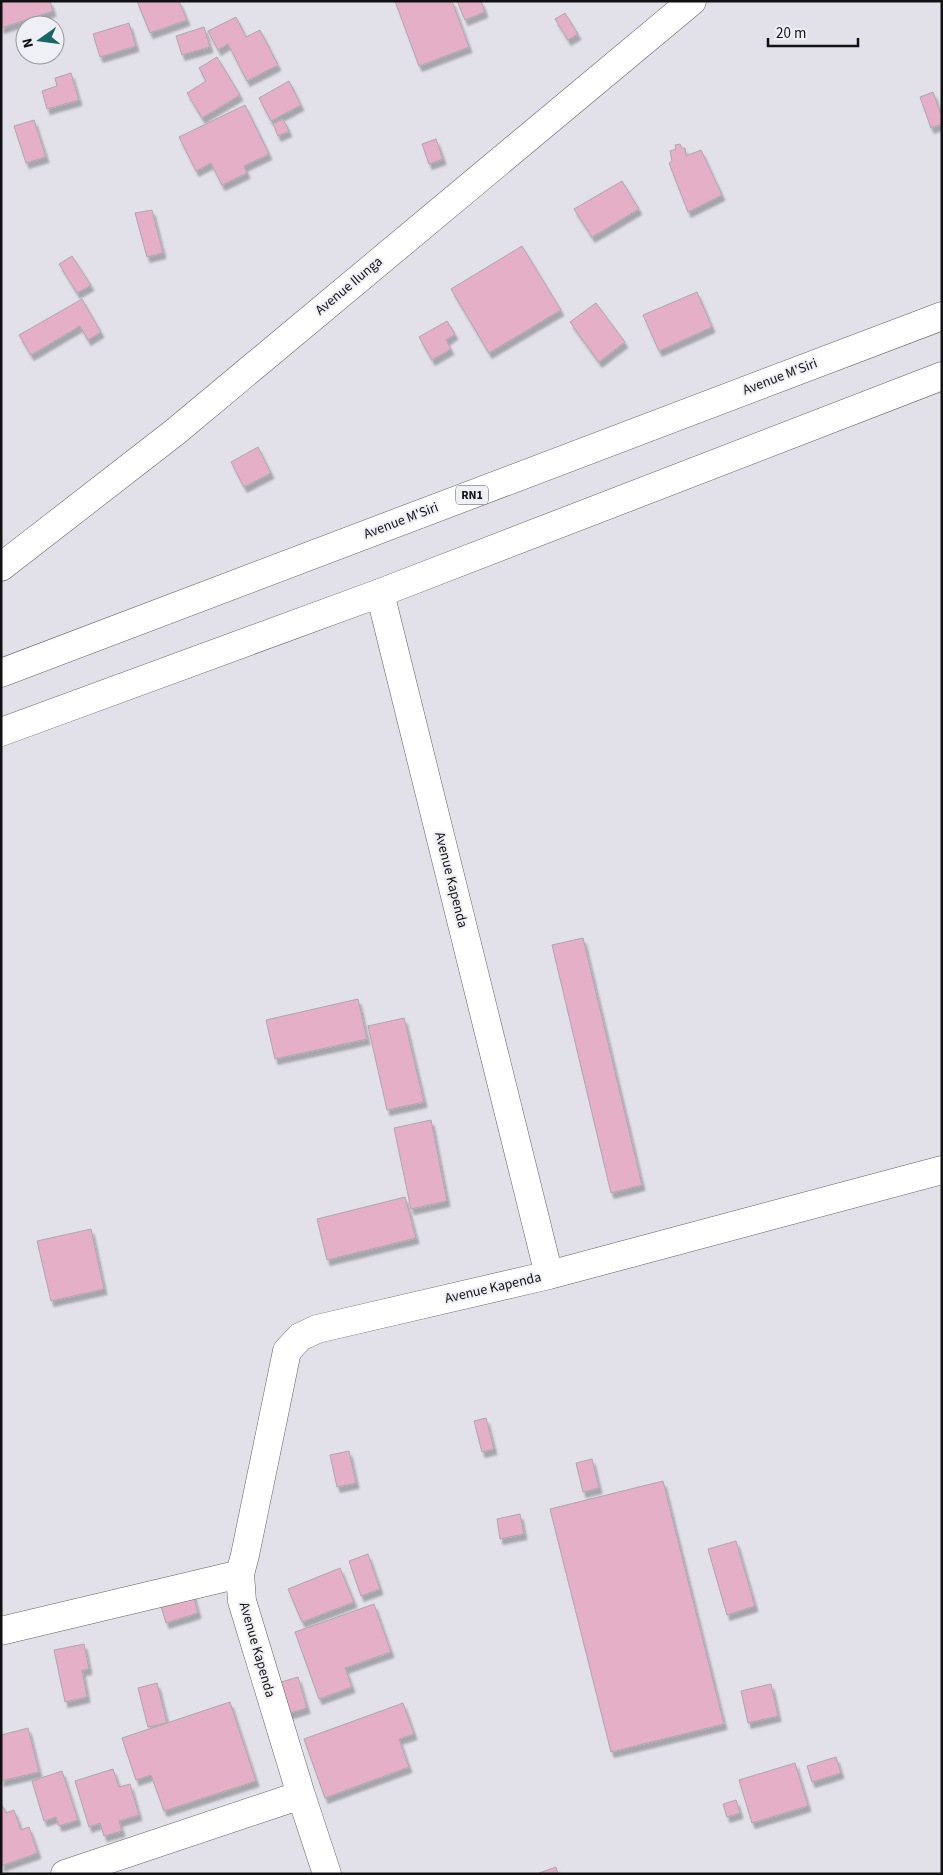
<svg xmlns="http://www.w3.org/2000/svg" width="943" height="1875" font-family="'Source Sans 3',sans-serif">
  <defs>
    <filter id="shadow"><feDropShadow dx="3" dy="5.5" stdDeviation="1" flood-color="#0004"/></filter>
  </defs>
  <rect width="100%" height="100%" fill="#e2e1e9"/>
  <path fill="#e4afc7" stroke="#aea7aa" filter="url(#shadow)" d="M1 1H50L53 11 1 28Z
    M137 1H179L187 20 150 33Z
    M395 1H452L469 47 419 66Z
    M457 1H481L485 12 465 20Z
    M565 13 578 34 568 40 555 19Z
    M236 17 246 37 260 30 278 65 247 81 228 44 218 50 208 31Z
    M129 23 136 46 100 57 93 34Z
    M204 27 210 47 182 55 176 36Z
    M217 57 240 95 202 118 187 93 206 81 199 68Z
    M71 73 79 100 47 109 42 91 57 86 55 78Z
    M289 81 301 105 271 121 259 98Z
    M933 92 942 117V124L931 128 920 97Z
    M245 105 269 154 244 166 247 173 222 185 211 163 196 171 179 137Z
    M283 119 289 131 278 136 273 124Z
    M34 120 46 157 26 163 14 126Z
    M436 139 443 159 429 164 422 144Z
    M680 144 682 148H685L686 156 701 150 722 195 688 212 669 163 672 161 670 151 676 149 675 145Z
    M622 181 639 209 592 237 574 209Z
    M152 210 163 253 147 257 135 213Z
    M522 246 561 310 489 353 451 289Z
    M72 256 91 285 77 293 59 264Z
    M697 292 712 327 659 351 643 315Z
    M82 299 101 332 88 340 80 326 31 355 19 335Z
    M596 303 625 342 599 362 570 322Z
    M447 321 455 334 446 340 451 349 432 360 419 337Z
    M258 447 271 473 244 487 231 462Z
    M583 938 642 1185 611 1193 552 945Z
    M358 999 367 1039 275 1059 266 1020Z
    M404 1018 424 1102 387 1110 368 1026Z
    M431 1120 447 1201 411 1209 394 1128Z
    M405 1197 416 1238 327 1260 317 1219Z
    M91 1229 104 1289 51 1301 37 1241Z
    M486 1418 494 1449 482 1452 474 1421Z
    M349 1451 356 1483 337 1487 330 1455Z
    M592 1459 599 1488 583 1492 576 1463Z
    M663 1481 724 1724 611 1752 550 1509Z
    M520 1514 524 1534 500 1539 497 1519Z
    M736 1541 755 1606 727 1615 708 1549Z
    M368 1554 380 1589 361 1596 349 1561Z
    M340 1568 354 1602 302 1622 288 1589Z
    M192 1590 198 1613 166 1623 159 1599Z
    M374 1604 391 1652 345 1668 352 1687 319 1699 295 1632Z
    M84 1644 89 1669 82 1670 87 1697 65 1702 54 1650Z
    M298 1677 307 1708 284 1715 275 1684Z
    M157 1683 167 1723 148 1727 138 1688Z
    M771 1684 778 1716 748 1723 741 1691Z
    M230 1702 256 1781 164 1811 151 1775 136 1780 122 1738Z
    M403 1703 414 1734 399 1739 409 1767 325 1798 304 1739Z
    M28 1728 39 1772 1 1781V1735Z
    M836 1757 841 1773 812 1782 807 1766Z
    M795 1763 808 1806 752 1823 739 1780Z
    M113 1769 119 1787 130 1784 139 1815 119 1821 122 1831 104 1836 100 1823 89 1827 75 1781Z
    M62 1771 78 1820 59 1826 56 1817 44 1821 32 1781Z
    M736 1800 740 1813 727 1817 723 1804Z
    M1 1803 6 1813 14 1810 21 1830 29 1827 38 1853 1 1866Z
    M556 1867 558 1874H539V1873Z"/>
  <g fill="none" stroke-linecap="round" stroke-linejoin="round">
    <defs>
      <path id="minor" d="M1 567 175 432 692 1
        M549 1275 942 1170
        M1 1631 240 1574
        M65 1874 301 1795
        M327 1874 301 1795 242 1601 240 1574 245 1555 287 1351 300 1337 317 1329 549 1275 380 593"/>
      <path id="trunk" d="M1 673 942 316
        M1 732 380 593 942 376"/>
    </defs>
    <use href="#minor" stroke="#606066" stroke-width="29"/>
    <use href="#trunk" stroke="#606066" stroke-width="29"/>
    <use href="#minor" stroke="#fff" stroke-width="28"/>
    <use href="#trunk" stroke="#fff" stroke-width="28"/>
  </g>
  <g text-anchor="middle" dominant-baseline="central" stroke-width="4" stroke-linejoin="round" paint-order="stroke">
    <rect fill="#efeff6" stroke="#545458" stroke-width="1" x="456" y="485.5" width="32" height="19" rx="4"/>
    <g font-size="12" font-weight="bold" fill="#111114">
      <text x="472" y="495">RN1</text>
    </g>
    <g font-size="14" fill="#111114" stroke="#efeff6">
      <text transform="translate(349 286) rotate(-40)">Avenue Ilunga</text>
      <text transform="translate(780 377) rotate(-21)">Avenue M'Siri</text>
      <text transform="translate(401 521) rotate(-21)">Avenue M'Siri</text>
      <text transform="translate(451 880) rotate(76)">Avenue Kapenda</text>
      <text transform="translate(493 1288) rotate(-13)">Avenue Kapenda</text>
      <text transform="translate(257 1650) rotate(74)">Avenue Kapenda</text>
    </g>
  </g>
  <rect width="943" height="1875" fill="none" stroke="#111114" stroke-width="5"/>
  <g transform="translate(40 40) rotate(256)"><circle r="24" fill="#efeff6" stroke="#96969c"/>
  <path d="M0-4L9 19L0 12L-9 19Z" fill="#186665"/>
  <text y="-8" font-size="14" font-weight="bold" text-anchor="middle" fill="#111114">N</text>
  </g>
  <path d="M768 38v8h90v-8" fill="none" stroke="#111114" stroke-width="2.5"/>
  <text x="776" y="38" font-size="15" fill="#111114" stroke="#efeff6" stroke-width="4" paint-order="stroke">20 m</text>
</svg>
